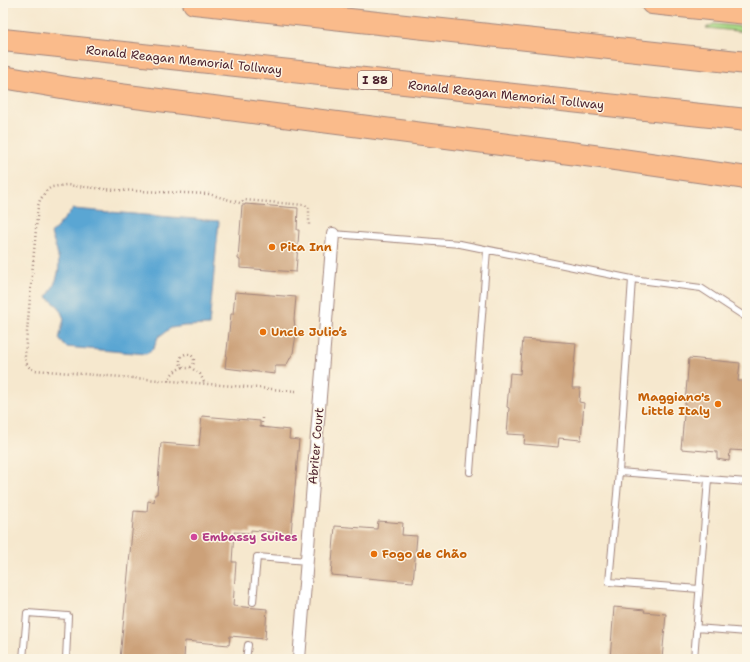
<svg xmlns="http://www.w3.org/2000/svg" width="750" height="662" font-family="'Shantell Sans',sans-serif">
  <rect width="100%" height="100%" fill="#fcf5e5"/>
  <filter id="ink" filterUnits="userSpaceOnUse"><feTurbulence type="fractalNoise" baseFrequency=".025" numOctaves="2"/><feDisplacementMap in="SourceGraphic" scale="8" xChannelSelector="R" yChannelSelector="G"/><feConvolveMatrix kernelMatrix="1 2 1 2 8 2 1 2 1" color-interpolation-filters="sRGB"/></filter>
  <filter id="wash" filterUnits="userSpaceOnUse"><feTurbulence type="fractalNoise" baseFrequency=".012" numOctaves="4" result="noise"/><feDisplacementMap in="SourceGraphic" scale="16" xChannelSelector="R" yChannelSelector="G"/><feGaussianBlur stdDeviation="0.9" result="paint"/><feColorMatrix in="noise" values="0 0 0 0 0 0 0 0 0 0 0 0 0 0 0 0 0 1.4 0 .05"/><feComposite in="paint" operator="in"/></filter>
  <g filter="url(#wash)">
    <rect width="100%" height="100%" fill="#f6e8ce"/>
    <path fill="#a9d987" stroke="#7a7c59" d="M714 24 747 27V32L706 28Z"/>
    <path fill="#5aa6d3" stroke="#52627f" d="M73 209 219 221 209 325 184 326 171 328 158 337 154 348 146 354 66 347 59 339 64 319 59 307 47 297C63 272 61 261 51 234Z"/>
    <g id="blocks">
      <path fill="#cca179" d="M245 204 298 208 297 230H299L296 272 240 268V260L238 259 242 205H245Z
        M235 292 296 297 294 319 296 335 293 353 286 366H275V374L225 368 231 314H233Z
        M523 339 576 343 572 388H580L579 402 584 403 581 440 559 438 558 447 524 444 525 435 507 434 509 408 507 407 510 373 520 374Z
        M689 358 740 363 738 381H747V451L730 450 729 461 717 459V452L681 449Z
        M202 416 260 421V427L290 430 289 439 299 440 291 534 251 530V533L234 532 232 562H236L233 606 267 609 265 639 230 636 229 645 185 641 184 659H120L134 511 147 512 148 501 154 502 155 494H157L161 443 199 446Z
        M378 521 403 523 402 535 417 536 413 582 331 575 335 526 377 529Z
        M614 607 645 610 644 612 666 614 662 659H610Z"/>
    </g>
  </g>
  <g filter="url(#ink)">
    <use href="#blocks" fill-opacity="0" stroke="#a0847c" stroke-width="1"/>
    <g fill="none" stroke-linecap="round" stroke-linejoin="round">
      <defs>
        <path id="service" d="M333 234 460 244 632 279
          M470 472 487 250
          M619 472 747 482
          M699 589 609 582 619 472 632 279 701 288 747 318
          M253 602 257 557 307 561
          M696 628 747 632
          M23 659 27 613 68 616 66 659
          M246 659 248 645
          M694 659 708 479"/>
        <path id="minor" d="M299 659 333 234"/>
        <path id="motorway" d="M194 3 747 63
          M652 3 747 13
          M3 40 747 120
          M3 77 73 89 601 157 747 178"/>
      </defs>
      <use href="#service" stroke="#a0847c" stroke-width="8"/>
      <use href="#minor" stroke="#a0847c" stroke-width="14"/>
      <use href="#motorway" stroke="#a0847c" stroke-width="24"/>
      <path stroke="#a0847c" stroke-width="2.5" stroke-dasharray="1 3" stroke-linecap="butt" d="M180 361a7 7 0 1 1 14 0a7 7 0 1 1-14 0Z
        M190 367 200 374 205 384
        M168 381C171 373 176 370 183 367
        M296 391 34 370C27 367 25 362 25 355L38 206 40 200 47 190 52 187 66 185 115 190 209 194 240 203 244 200 305 205 309 208V226
        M262 427V415"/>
      <use href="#service" stroke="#fff" stroke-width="6"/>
      <use href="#minor" stroke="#fff" stroke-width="12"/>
      <use href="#motorway" stroke="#fabb8b" stroke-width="22"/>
    </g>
  </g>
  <g fill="#e8710a" stroke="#fcf5e5" stroke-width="1.5">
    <circle cx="272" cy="247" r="4"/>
    <circle cx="263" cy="332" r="4"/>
    <circle cx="718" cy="404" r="4"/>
    <circle cx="374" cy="554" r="4"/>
  </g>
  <circle fill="#d1479c" stroke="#fcf5e5" stroke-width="1.5" cx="194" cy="537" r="4"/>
  <g text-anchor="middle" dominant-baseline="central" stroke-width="3" stroke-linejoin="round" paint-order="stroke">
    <rect fill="#fcf5e5" stroke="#7f5f63" stroke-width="1" x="358" y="71" width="34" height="18" rx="3"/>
    <g font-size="11" font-weight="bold" fill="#4a1f2b">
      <text x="375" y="80">I 88</text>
    </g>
    <g font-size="12" fill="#4a1f2b" stroke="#fcf5e5">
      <text transform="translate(184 60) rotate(6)">Ronald Reagan Memorial Tollway</text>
      <text transform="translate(506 95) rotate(6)">Ronald Reagan Memorial Tollway</text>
      <text transform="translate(316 446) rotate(-85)">Abriter Court</text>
    </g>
    <g font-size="12" font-weight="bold" fill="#c56008" stroke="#fcf5e5" text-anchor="start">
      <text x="280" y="247">Pita Inn</text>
      <text x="271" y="332">Uncle Julio’s</text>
      <text x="710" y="397" text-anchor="end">Maggiano's<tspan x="710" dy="14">Little Italy</tspan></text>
      <text x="382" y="554">Fogo de Chão</text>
    </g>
    <g font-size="12" font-weight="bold" fill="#b23c85" stroke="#fcf5e5" text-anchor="start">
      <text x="202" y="537">Embassy Suites</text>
    </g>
  </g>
  <rect width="750" height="662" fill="none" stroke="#fcf5e5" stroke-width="16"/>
</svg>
